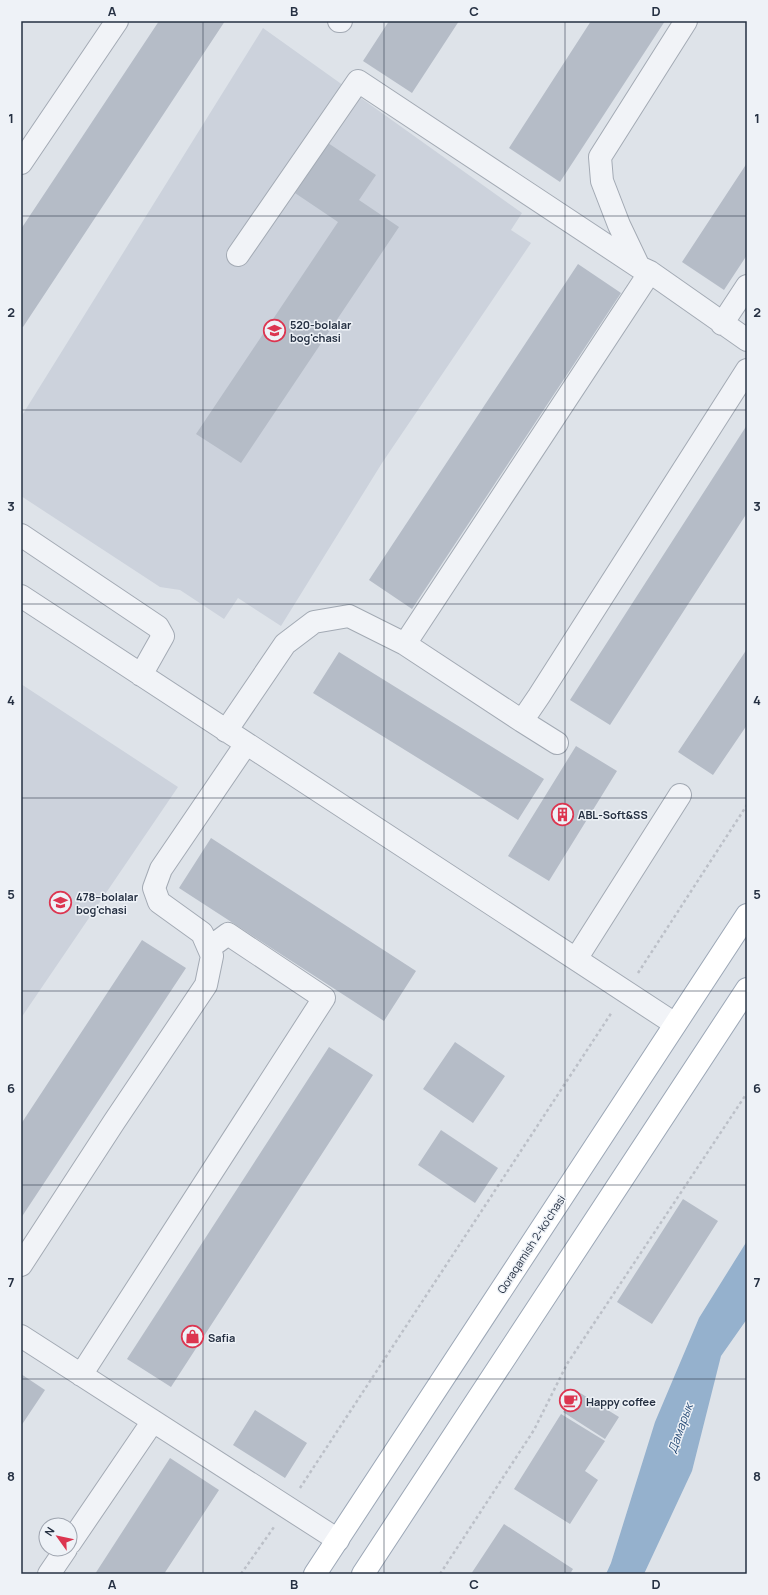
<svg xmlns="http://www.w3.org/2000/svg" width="768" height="1595" font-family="Manrope,sans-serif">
  <rect width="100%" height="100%" fill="#dee3e9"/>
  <path fill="#ccd2dc" d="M263 28 522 213 511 230 531 243 382 463 281 626 238 598 224 619 180 590 160 587 21 496V417Z
    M21 684 178 787 21 1018Z"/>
  <path fill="#95b1cd" d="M747 1241V1319L721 1356 692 1471 644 1574H606L611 1563 655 1422 699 1318Z"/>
  <path fill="#b5bcc7" d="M159 21H225L23 327 21 326V229Z
    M389 21H459L412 93 363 61Z
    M591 21H665L560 182 509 148Z
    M328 143 376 175 359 200 399 227 241 463 196 434 338 222 295 193Z
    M747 163V255L724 290 682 262Z
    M578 264 621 293 412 609 369 580Z
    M747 425V513L610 725 570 700Z
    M747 649V725L713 775 678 752Z
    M339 652 544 779 518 820 313 693Z
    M576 746 617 771 549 881 508 856Z
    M211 838 416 971 384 1021 179 888Z
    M142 940 186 968 21 1218V1124Z
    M455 1042 505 1076 473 1123 423 1089Z
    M329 1047 373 1075 171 1387 127 1359Z
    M441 1130 498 1168 475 1203 418 1165Z
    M683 1199 718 1221 652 1324 617 1302Z
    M21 1374 45 1390 21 1426Z
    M577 1391 619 1417 605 1439 563 1412Z
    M255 1410 307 1443 285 1478 233 1445Z
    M561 1414 605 1441 585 1471 598 1480 570 1524 514 1489Z
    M170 1458 219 1490 164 1574H95Z
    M504 1524 573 1569 570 1574H471Z"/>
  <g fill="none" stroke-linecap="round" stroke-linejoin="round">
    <defs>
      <path id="minor" d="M339 21H341
        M686 21 600 157 602 181 619 225 639 267 650 272 747 340
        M21 163 117 21
        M238 255 358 81 639 267
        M722 324 747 286
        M21 535 158 627 163 636 141 675
        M21 596 675 1024
        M405 644 650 272
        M522 721 557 743
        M226 731 285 644 314 622 349 616 405 644 522 721 539 696 747 370
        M576 959 680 795
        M21 1265 114 1122 206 985 212 956 202 933 159 902 154 888 161 869 246 744
        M21 1336 338 1540
        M81 1375 324 998 228 934 209 948
        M70 1543 153 1421
        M49 1574 66 1549"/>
      <path id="major" d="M315 1574 747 915
        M363 1574 747 989"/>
    </defs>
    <use href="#minor" stroke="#a3aab4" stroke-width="24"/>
    <use href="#major" stroke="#9ca7b6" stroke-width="24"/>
    <path stroke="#bcc0c8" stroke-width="2.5" stroke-dasharray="3 3" stroke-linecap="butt" d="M638 973 747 805
      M300 1488 612 1012
      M241 1574 274 1527
      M440 1574 534 1430 567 1364 747 1093"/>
    <use href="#minor" stroke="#f1f3f7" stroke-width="22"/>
    <use href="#major" stroke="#fff" stroke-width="22"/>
  </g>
  <path fill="none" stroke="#253042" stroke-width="1" stroke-opacity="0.55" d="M203 21V1574M384 21V1574M565 21V1574M21 216H747M21 410H747M21 604H747M21 798H747M21 991H747M21 1185H747M21 1379H747"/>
  <defs>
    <symbol id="school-ring" viewBox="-11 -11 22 22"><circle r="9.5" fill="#eef2f7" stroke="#dc3550" stroke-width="1.5"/><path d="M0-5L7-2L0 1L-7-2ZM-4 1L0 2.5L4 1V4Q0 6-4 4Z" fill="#dc3550"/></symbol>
    <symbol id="building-ring" viewBox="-11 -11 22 22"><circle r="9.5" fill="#eef2f7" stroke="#dc3550" stroke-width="1.5"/><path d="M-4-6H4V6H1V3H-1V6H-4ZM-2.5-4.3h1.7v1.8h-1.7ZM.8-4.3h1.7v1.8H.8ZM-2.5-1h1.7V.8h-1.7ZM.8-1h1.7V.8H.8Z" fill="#dc3550"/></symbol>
    <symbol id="shop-ring" viewBox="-11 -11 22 22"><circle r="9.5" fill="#eef2f7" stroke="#dc3550" stroke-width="1.5"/><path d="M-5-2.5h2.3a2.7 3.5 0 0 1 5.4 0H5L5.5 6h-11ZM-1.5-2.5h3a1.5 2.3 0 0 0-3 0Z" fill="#dc3550"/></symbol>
    <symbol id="cafe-ring" viewBox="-11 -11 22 22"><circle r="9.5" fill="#eef2f7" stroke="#dc3550" stroke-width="1.5"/><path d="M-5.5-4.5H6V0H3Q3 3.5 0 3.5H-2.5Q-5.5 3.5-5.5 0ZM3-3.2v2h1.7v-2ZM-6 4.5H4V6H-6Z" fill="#dc3550"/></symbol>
  </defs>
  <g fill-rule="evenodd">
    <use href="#school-ring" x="262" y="318" width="25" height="25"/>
    <use href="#building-ring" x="550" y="802" width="25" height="25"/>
    <use href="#school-ring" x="48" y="890" width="25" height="25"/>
    <use href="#shop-ring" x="180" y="1324" width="25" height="25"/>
    <use href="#cafe-ring" x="558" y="1388" width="25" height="25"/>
  </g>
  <g text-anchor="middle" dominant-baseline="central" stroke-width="3" stroke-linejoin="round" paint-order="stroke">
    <g font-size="11" font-weight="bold" fill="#253042" stroke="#eef2f7" text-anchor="start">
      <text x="290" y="324">520-bolalar<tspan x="290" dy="13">bog'chasi</tspan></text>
      <text x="578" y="814">ABL-Soft&amp;SS</text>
      <text x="76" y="896">478--bolalar<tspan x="76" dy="13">bog'chasi</tspan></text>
      <text x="208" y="1337">Safia</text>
      <text x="586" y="1401">Happy coffee</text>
    </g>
    <g font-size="11" fill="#253042" stroke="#eef2f7">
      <text transform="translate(531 1244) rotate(-57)">Qoraqamish 2-ko'chasi</text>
    </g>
    <g font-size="12" font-style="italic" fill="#2b4f7a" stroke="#eef2f7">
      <text transform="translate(680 1428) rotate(-70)">Дамарык</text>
    </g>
  </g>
  <rect width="768" height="1595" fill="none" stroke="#eef2f7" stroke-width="44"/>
  <g transform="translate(58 1537) rotate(303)"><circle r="19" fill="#eef2f7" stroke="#9ea4af"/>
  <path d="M0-3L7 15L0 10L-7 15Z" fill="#dc3550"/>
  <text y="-6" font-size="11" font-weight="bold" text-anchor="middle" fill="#253042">N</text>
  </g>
  <rect x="22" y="22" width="724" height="1551" fill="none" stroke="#253042" stroke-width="1.5"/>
  <g font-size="13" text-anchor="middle" font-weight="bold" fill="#253042">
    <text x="112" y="16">A</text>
    <text x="294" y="16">B</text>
    <text x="474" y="16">C</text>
    <text x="656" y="16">D</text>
    <text x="11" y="123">1</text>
    <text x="757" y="123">1</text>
    <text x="11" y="317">2</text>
    <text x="757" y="317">2</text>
    <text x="11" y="511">3</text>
    <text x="757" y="511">3</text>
    <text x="11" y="705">4</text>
    <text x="757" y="705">4</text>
    <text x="11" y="899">5</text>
    <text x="757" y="899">5</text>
    <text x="11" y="1093">6</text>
    <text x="757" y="1093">6</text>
    <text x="11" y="1287">7</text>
    <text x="757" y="1287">7</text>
    <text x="11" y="1481">8</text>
    <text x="757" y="1481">8</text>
    <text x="112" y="1589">A</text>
    <text x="294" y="1589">B</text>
    <text x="474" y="1589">C</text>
    <text x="656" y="1589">D</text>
  </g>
</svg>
